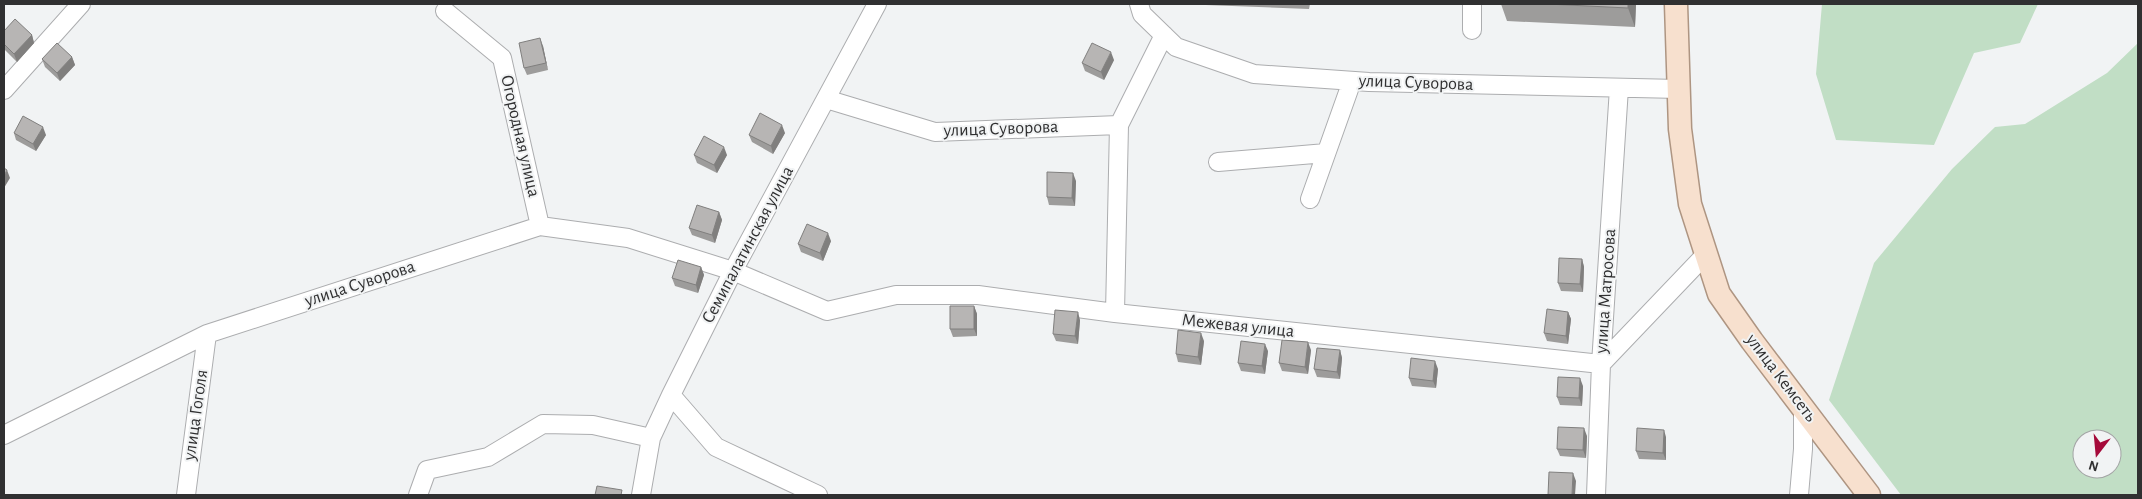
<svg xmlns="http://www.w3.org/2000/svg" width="2142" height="499" font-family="'Alegreya Sans',sans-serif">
  <rect width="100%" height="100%" fill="#f1f3f4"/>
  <path fill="#c1dec5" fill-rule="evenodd" d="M1822 4H2038L2020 43 1974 53 1934 145 1836 140 1816 74Z
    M2138 43V495H1901L1829 400 1874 263 1952 169 1995 127 2025 124 2107 73ZM2082 439H2112V469H2082Z"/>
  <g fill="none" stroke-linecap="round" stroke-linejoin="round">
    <defs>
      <path id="minor" d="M1139 4 1142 14 1176 47 1254 74 1369 82 1679 89
        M445 11 502 58 540 226
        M1472 30V4
        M4 90 81 4
        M826 99 935 132 1119 125
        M1218 162 1326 153
        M1310 199 1352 81
        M1115 313 1119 125 1164 35
        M671 395 716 447 818 495
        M4 435 207 334 540 226 628 238 733 271 827 311 896 295H978L1115 313 1601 364 1706 254
        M186 495 207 334
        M418 495 427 470 488 457 543 424 593 425 651 438
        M641 495 651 438 671 395 733 271 877 4
        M1596 495 1601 364 1619 88
        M1799 495 1803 449V408"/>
      <path id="major" d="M1676 4 1680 129 1690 204 1719 294 1752 341 1869 495"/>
    </defs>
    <use href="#minor" stroke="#acadaf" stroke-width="20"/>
    <use href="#major" stroke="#ae9582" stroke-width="25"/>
    <use href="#minor" stroke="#fff" stroke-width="18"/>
    <use href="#major" stroke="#f7e0ce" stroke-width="22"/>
  </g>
  <path fill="#9d9c9b" d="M1179 4H1310L1309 9Z
    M1501 4H1636L1635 27 1507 21Z
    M4 31 32 35 34 43 17 62 4 49Z
    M543 46 548 70 527 75 524 68Z
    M72 57 75 65 60 81 45 67 42 59Z
    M1114 60 1104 80 1085 71 1082 63Z
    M14 133 46 135 36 151 16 140Z
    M785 133 773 154 752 142 749 135Z
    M694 155H727L717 173 697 163Z
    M1076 181 1075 206 1049 205 1047 197Z
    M719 212 722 220 715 243 692 235 689 228Z
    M831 241 823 261 801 252 798 244Z
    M1582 259 1584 267 1583 292 1561 291 1558 283Z
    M701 267 704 275 698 293 675 286 672 278Z
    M974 306 977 314V336L953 337 950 329Z
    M1568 312 1571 319 1568 344 1547 341 1544 333Z
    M1080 320 1078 344 1056 341 1053 334Z
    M1204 341 1201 365 1178 362 1176 354Z
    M1311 350 1308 374 1282 371 1279 363Z
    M1340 350 1342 358 1340 379 1317 377 1314 369Z
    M1268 351 1265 374 1241 371 1238 363Z
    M1438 369 1436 388 1412 386 1409 378Z
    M1583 386 1582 406 1560 405 1557 397Z
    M1587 436 1586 458 1560 456 1557 449Z
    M1666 437V460L1639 459 1636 451Z"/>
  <path fill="#807f7e" d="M1628 4H1636L1635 27 1628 8Z
    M32 35 34 43 17 62 14 54Z
    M540 38 543 46 548 70 546 63Z
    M1111 52 1114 60 1104 80 1101 72Z
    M72 57 75 65 60 81 57 73Z
    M782 125 785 133 773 154 771 146Z
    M43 127 46 135 36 151 33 144Z
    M724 147 727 155 717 173 714 165Z
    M7 170 10 178 4 188V176Z
    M1073 173 1076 181 1075 206 1072 198Z
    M719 212 722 220 715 243 712 235Z
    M828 233 831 241 823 261 820 253Z
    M1582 259 1584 267 1583 292 1580 284Z
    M701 267 704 275 698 293 696 285Z
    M974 306 977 314V336L974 329Z
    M1078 312 1080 320 1078 344 1075 336Z
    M1568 312 1571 319 1568 344 1566 336Z
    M1201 333 1204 341 1201 365 1198 357Z
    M1308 342 1311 350 1308 374 1305 367Z
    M1265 344 1268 351 1265 374 1262 366Z
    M1340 350 1342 358 1340 379 1337 372Z
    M1435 361 1438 369 1436 388 1433 381Z
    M1580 378 1583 386 1582 406 1579 398Z
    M1584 428 1587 436 1586 458 1583 450Z
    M1664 430 1666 437V460L1663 453Z
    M1573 473 1576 481 1575 495H1572Z"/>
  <path fill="#b7b5b4" stroke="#807f7e" d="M1547 4H1628V8Z
    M15 19 32 35 14 54 4 44V31Z
    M540 38 546 63 524 68 519 43Z
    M57 43 72 57 57 73 42 59Z
    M1092 43 1111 52 1101 72 1082 63Z
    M760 113 782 125 771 146 749 135Z
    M23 116 43 127 33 144 14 133Z
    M704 136 724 147 714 165 694 155Z
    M4 168 7 170 4 176Z
    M1047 172 1073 173 1072 198 1047 197Z
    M697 205 719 212 712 235 689 228Z
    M807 224 828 233 820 253 798 244Z
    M1559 258 1582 259 1580 284 1558 283Z
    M678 260 701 267 696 285 672 278Z
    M950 306H974V329H950Z
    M1547 309 1568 312 1566 336 1544 333Z
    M1055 310 1078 312 1075 336 1053 334Z
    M1178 330 1201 333 1198 357 1176 354Z
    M1282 340 1308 342 1305 367 1279 363Z
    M1241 341 1265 344 1262 366 1238 363Z
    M1317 348 1340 350 1337 372 1314 369Z
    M1411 358 1435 361 1433 381 1409 378Z
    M1558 377 1580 378 1579 398 1557 397Z
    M1558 427 1584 428 1583 450 1557 449Z
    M1637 428 1664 430 1663 453 1636 451Z
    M1549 472 1573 473 1572 495H1548Z
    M597 486 622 490 621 495H595Z"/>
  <g text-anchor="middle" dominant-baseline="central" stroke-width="4" stroke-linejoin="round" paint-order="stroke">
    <g font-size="18" fill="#303031" stroke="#f1f3f4">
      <text transform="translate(1416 83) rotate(2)">улица Суворова</text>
      <text transform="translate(1001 129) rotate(-2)">улица Суворова</text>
      <text transform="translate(520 136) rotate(77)">Огородная улица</text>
      <text transform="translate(748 245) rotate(-62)">Семипалатинская улица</text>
      <text transform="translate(360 284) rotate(-18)">улица Суворова</text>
      <text transform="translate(1606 291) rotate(-86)">улица Матросова</text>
      <text transform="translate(1238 326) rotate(6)">Межевая улица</text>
      <text transform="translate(1781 378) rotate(53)">улица Кемсеть</text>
      <text transform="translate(196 415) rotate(-82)">улица Гоголя</text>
    </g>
  </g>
  <rect width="2142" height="499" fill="none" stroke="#303031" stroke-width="10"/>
  <g transform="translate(2097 454) rotate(196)"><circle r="24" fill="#f1f3f4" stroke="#a4a5a6"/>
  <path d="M0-4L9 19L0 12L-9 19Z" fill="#a50a3a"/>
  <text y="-8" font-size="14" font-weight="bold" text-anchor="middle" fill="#303031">N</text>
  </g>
</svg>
